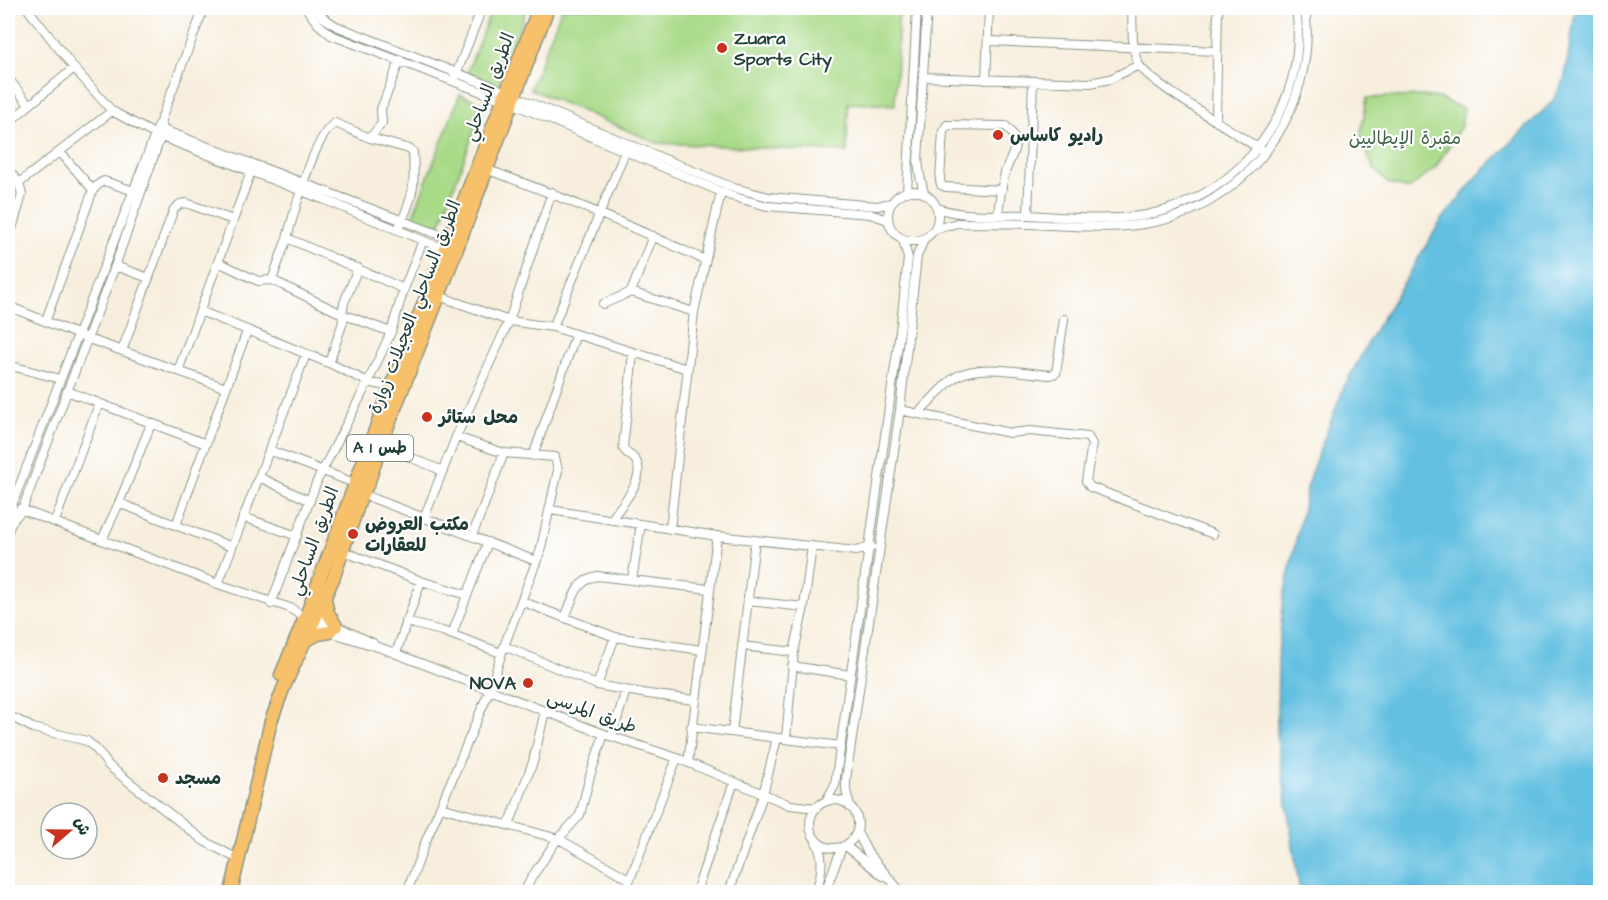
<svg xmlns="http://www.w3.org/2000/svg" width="1608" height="900" font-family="'Architects Daughter','Playpen Sans Arabic',sans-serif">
  <rect width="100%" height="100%" fill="#fff"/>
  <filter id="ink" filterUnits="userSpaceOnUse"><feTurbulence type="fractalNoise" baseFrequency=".0167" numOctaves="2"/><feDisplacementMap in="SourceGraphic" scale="12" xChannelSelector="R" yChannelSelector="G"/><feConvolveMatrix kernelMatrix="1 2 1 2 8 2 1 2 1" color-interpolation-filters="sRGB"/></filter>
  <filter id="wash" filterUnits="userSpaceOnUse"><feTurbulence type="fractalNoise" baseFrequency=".008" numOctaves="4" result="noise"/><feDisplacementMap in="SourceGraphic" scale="24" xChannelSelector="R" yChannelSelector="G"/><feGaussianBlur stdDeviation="1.35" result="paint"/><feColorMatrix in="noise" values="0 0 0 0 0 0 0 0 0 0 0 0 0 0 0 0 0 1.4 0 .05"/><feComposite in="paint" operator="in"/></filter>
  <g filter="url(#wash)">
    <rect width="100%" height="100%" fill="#f7eedd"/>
    <path fill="#a9da88" stroke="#648c5e" stroke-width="1.5" d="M492 8H527L498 84 467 73Z
      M562 8H899L895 105 848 103 847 152 657 143 530 89Z
      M460 94 484 104 439 228 412 218Z
      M1424 96 1438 98 1464 109 1461 126 1436 167 1409 189 1387 183 1373 167 1360 138 1367 98Z"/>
    <path fill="#63c0e1" stroke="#417e8a" stroke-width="1.5" d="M1576 8H1600V892H1300L1277 738 1278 654 1284 596 1310 475 1344 387 1376 328 1441 221 1476 178 1552 102 1564 81Z"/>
  </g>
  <g filter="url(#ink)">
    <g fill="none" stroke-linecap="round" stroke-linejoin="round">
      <defs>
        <path id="minor" d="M27 8 74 68 112 111 154 134 325 200 444 249
          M306 8 318 24 331 35 503 100
          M316 8 324 18 336 26 506 92
          M1132 8C1133 25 1131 47 1138 63 1147 83 1239 133 1262 151
          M988 41 1217 51
          M400 60 381 109 382 123 370 138 335 123C314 135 294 213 287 238L404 289
          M455 77 482 8
          M923 77 1090 83 1110 79 1139 65
          M8 78 29 105
          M986 80 989 8
          M514 96 734 188 769 197 877 206 891 203
          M511 103 731 196 767 206 870 214 888 220
          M1216 119 1218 8
          M8 123 74 68
          M161 129 448 238
          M370 138 409 149 413 152C415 185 414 195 400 225
          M60 152 93 190
          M8 169 19 183 22 195 8 242
          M488 170C562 196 633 227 705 260
          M19 183 112 111
          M888 216a25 25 0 1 1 50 0a25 25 0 1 1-50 0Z
          M907 192 917 8
          M924 193 920 176 918 160 927 8
          M937 208C965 218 999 214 1028 215 1067 217 1107 222 1146 215 1243 197 1310 105 1296 8
          M998 214C1000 200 1001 184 1006 170 1012 153 1023 143 1006 126L947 125 943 131 940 180 941 185 946 187 1002 190
          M1028 215 1033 82
          M936 229 957 223C987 223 1017 223 1048 225 1079 226 1112 229 1143 224 1246 210 1319 109 1305 8
          M218 262 258 281 272 280 342 314 391 332
          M115 266 149 278
          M272 280 287 238
          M631 292 694 312
          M439 296 509 321 553 327 687 369
          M603 304 631 292 653 236
          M8 306 86 338 226 388
          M200 311 329 363 368 382 391 387
          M46 320 93 190 100 183 104 181 134 191
          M553 327 627 147
          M122 351 174 209 180 204 186 203 233 220
          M329 363 343 322 342 314 344 303 358 268
          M8 365 60 379
          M178 371 253 166
          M67 391 206 444
          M900 410 1010 433 1030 431 1088 437 1092 444 1086 481 1090 487 1213 534
          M917 414C929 403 941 388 954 378 978 362 1023 373 1050 375L1056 373 1064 319
          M381 445 443 471
          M269 450 354 483
          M533 456 576 334
          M259 477 310 501
          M362 494 536 561
          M119 503 151 424
          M20 509 218 584 293 609
          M550 510 717 536 856 551 872 547
          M243 517 297 536
          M424 518 456 437 509 321 552 192
          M611 520C620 506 647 479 636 461 633 456 626 454 623 448L633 353
          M12 521V505L204 8
          M55 521 99 404
          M176 525 247 331
          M670 529 694 312 721 192
          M8 531 12 521 22 510 115 266 161 136 163 130 161 121
          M472 536 504 453
          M102 540 119 503 232 547
          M342 551 421 581 467 595
          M632 580 641 524
          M218 584 306 354
          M521 601 615 637 701 650
          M748 601 804 607
          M271 604 317 481 368 382 391 332 404 289 423 240
          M289 608 330 632 384 649 604 734 677 758 790 805 816 808
          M313 615 373 643
          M565 618C572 601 576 580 597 576L709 589
          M406 622 442 631 501 653
          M452 634 488 542
          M504 646 597 685 648 694 694 700
          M742 646 794 652
          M396 653 421 581
          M792 666 850 675
          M597 685 615 637
          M8 715 33 728 87 741 96 749 109 766 204 841 234 857
          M691 727 841 746
          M732 732 755 540
          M612 736 626 690
          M786 738 794 652 804 607 812 546
          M688 763 717 536
          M810 824a24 24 0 1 1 48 0a24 24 0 1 1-48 0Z
          M826 801 835 785 836 777 901 324 908 258 903 240
          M440 807 559 839 629 879
          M850 807 846 790V779L900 410 917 256 924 240
          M509 825 533 762 545 711
          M857 832 868 853 900 891
          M846 846 883 876
          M407 892 425 843 490 689 504 646 540 552 558 470 555 457 504 453 456 437
          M524 892 532 877 554 844 580 815 590 776 604 734
          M625 892 677 758
          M696 892 734 782
          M729 892 763 795 777 738
          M816 892C821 877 825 856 816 842
          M825 892 842 847"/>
        <path id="highway" d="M325 600 328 613 336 626
          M305 641 318 634 330 632
          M281 675 307 613 391 387 539 8
          M231 892 271 721 283 689 333 579 362 494 368 484 384 436 439 296 548 8"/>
      </defs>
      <use href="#minor" stroke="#8b9688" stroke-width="10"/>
      <use href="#highway" stroke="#8b9688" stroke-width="15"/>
      <use href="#minor" stroke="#fff" stroke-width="8"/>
      <use href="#highway" stroke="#f7c06b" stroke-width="12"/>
    </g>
  </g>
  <g fill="#c8321e" stroke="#fff" stroke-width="2">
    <circle cx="722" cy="48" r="6"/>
    <circle cx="998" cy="135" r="6"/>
    <circle cx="427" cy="417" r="6"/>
    <circle cx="353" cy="534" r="6"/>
    <circle cx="528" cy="683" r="6"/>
    <circle cx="163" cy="778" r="6"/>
  </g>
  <g text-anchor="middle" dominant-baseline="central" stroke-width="4.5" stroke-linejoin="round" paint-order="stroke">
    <rect fill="#fff" stroke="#627771" stroke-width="1.5" x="347" y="435" width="66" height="26" rx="4.5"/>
    <g font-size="16" font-weight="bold" fill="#1f3d34">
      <text x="380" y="448">A 1 طس</text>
    </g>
    <g font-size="18" font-weight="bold" fill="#1f3d34" stroke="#fff" text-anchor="start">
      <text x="734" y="38">Zuara<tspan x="734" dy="21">Sports City</tspan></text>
      <text x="1010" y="135">راديو كاساس</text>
      <text x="439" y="417">محل ستائر</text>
      <text x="365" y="524">مكتب العروض<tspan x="365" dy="21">للعقارات</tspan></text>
      <text x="516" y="683" text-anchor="end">NOVA</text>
      <text x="175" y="778">مسجد</text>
    </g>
    <g font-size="18" fill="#1f3d34" stroke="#fff">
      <text transform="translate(489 87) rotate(-69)">الطريق الساحلي</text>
      <text transform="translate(415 307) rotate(-69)">الطريق الساحلي العجيلات زوارة</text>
      <text transform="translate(314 541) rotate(-70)">الطريق الساحلي</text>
      <text transform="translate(592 712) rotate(20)">طريق المرسى</text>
    </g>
    <g font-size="18" fill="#426449" stroke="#fff">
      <text x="1405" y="138">مقبرة الإيطاليين</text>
    </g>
  </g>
  <rect width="1608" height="900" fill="none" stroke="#fff" stroke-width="30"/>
  <g transform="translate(69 831) rotate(70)"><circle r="28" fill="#ffffff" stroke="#a5b1ae" stroke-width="1.5"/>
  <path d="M0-4.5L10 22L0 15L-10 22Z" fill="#c8321e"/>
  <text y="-9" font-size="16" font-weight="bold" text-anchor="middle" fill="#1f3d34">ش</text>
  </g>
</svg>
